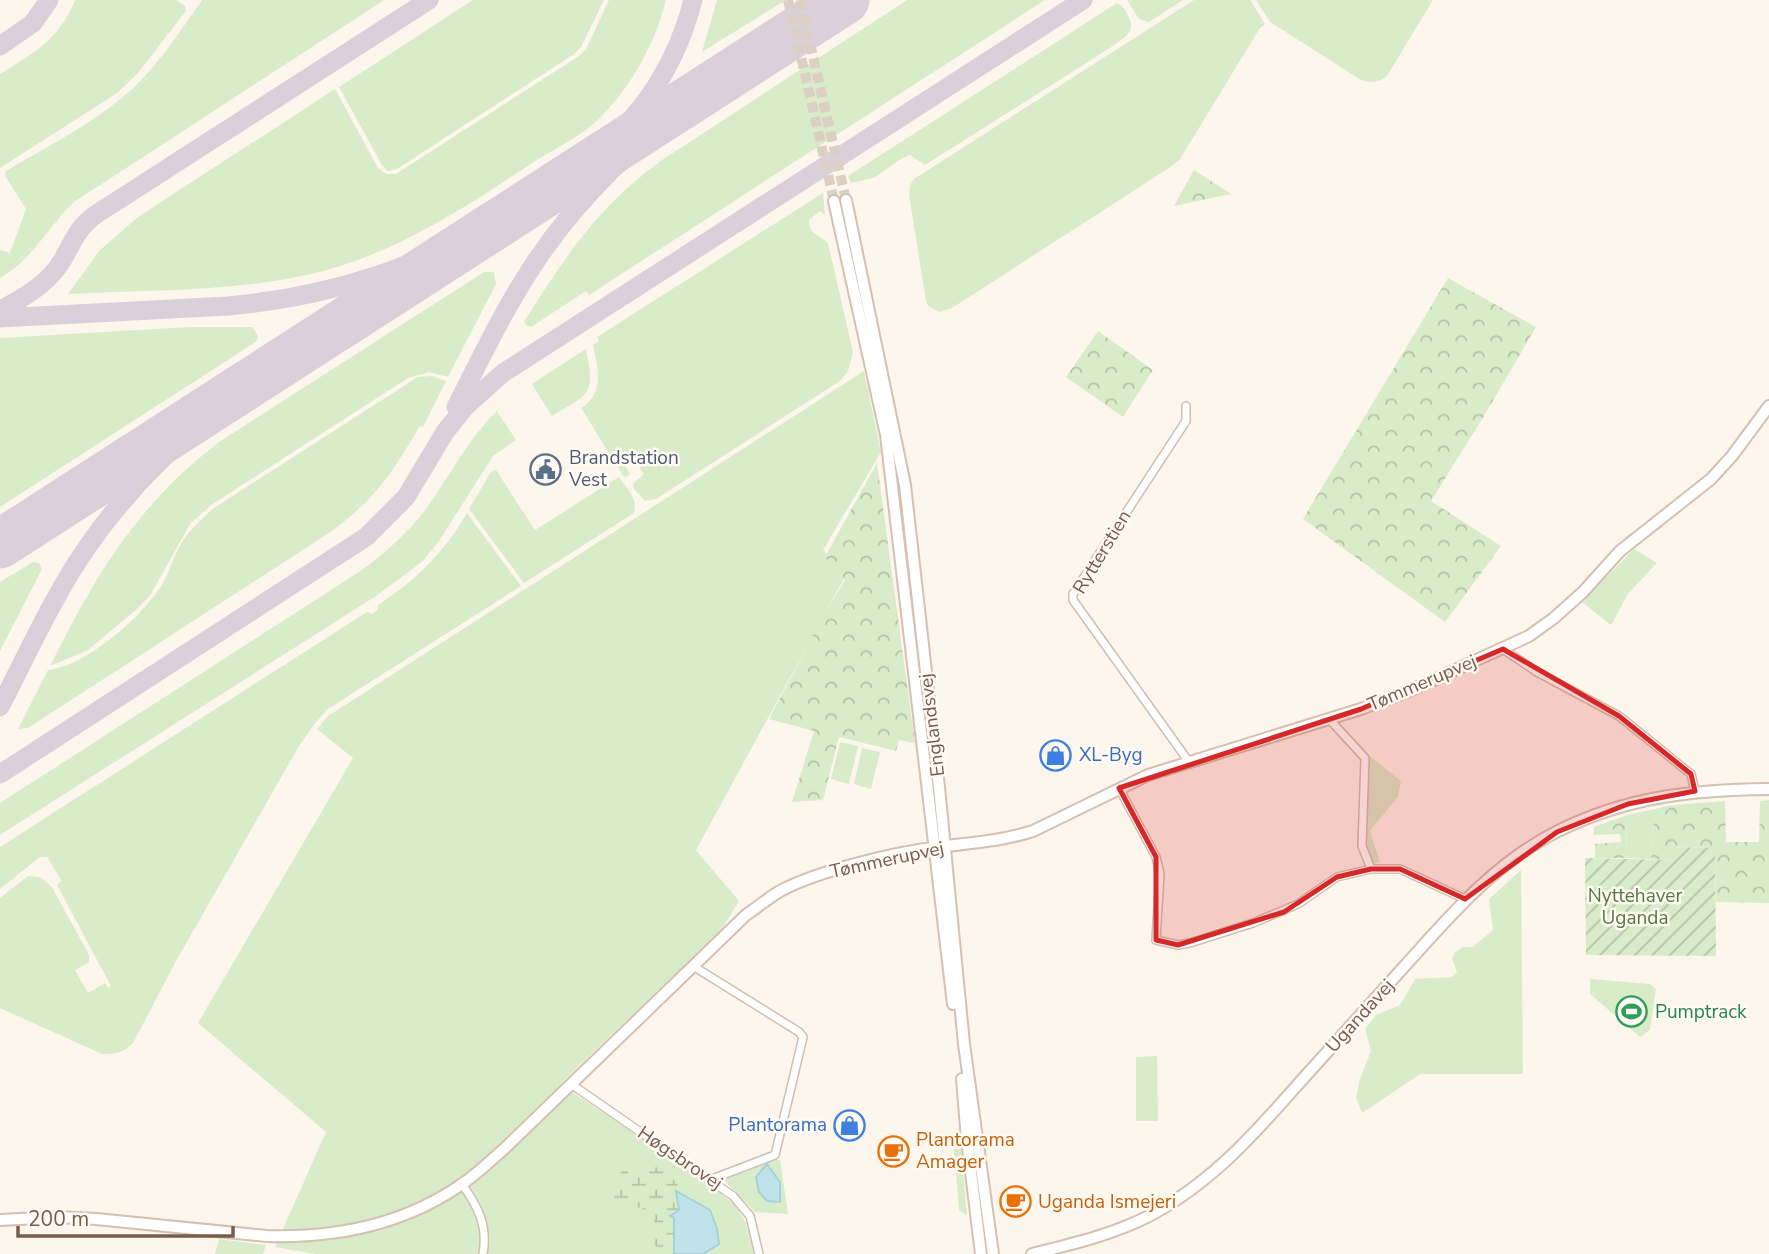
<svg xmlns="http://www.w3.org/2000/svg" width="1769" height="1254" font-family="'Nunito Sans',sans-serif">
  <defs>
    <pattern id="forest-crowns" width="20" height="18" patternUnits="userSpaceOnUse" patternTransform="scale(1.75)"><rect width="20" height="18" fill="#d8ecc9"/><path d="M2 6a3 3 0 1 1 6 0M12 15a3 3 0 1 1 6 0" fill="none" stroke="#b4c2a5"/></pattern>
    <pattern id="wetland-marsh" width="20" height="14" patternUnits="userSpaceOnUse" patternTransform="scale(1.75)"><rect width="20" height="14" fill="#d8ecc9"/><path d="M1 5h8M5 5V1M11 12h8M15 12V8" fill="none" stroke="#b4c2a5"/></pattern>
    <pattern id="garden-furrows" width="10" height="10" patternUnits="userSpaceOnUse" patternTransform="scale(1.75)"><rect width="10" height="10" fill="#d8ecc9"/><path d="M-1 1l2-2M0 10L10 0M9 11l2-2" fill="none" stroke="#b4c2a5"/></pattern>
  </defs>
  <rect width="100%" height="100%" fill="#fdf6ec"/>
  <path fill="#d8ecc9" d="M75 0H176L185 6 186 11 137 74 117 93 0 168V74C35 52 59 40 75 0Z
    M202 0H384L74 202C48 227 32 260 0 278V250L10 253 26 209 5 176 6 171C48 146 96 122 132 89 159 64 181 30 202 0Z
    M473 0H604L581 47 574 54 397 169 388 171 382 165 339 87Z
    M609 0H666C655 44 631 87 599 119 584 134 556 148 537 160 465 207 392 257 306 275 229 292 147 290 68 294L99 251 138 217 335 89 378 168 386 174H396L579 56 586 49Z
    M717 0H786L702 52Z
    M907 0H1045L589 295 586 291 531 327 526 325 524 322C565 256 599 206 662 160Z
    M1127 0H1183L1149 22 1139 19Z
    M1194 0H1250L1265 24 1260 28 1180 159 1172 166 952 308 939 312 928 306 926 301 909 195 910 185 914 179Z
    M1256 0H1433L1387 76C1378 83 1371 83 1361 80L1270 22Z
    M1117 3C1123 6 1125 9 1128 16 1138 33 1122 38 1110 48L925 165 910 155 899 160 874 178 851 183 848 176Z
    M823 193 825 215 820 211 809 220C809 235 819 234 828 243L853 352 848 371 840 381 656 499 645 501 634 489 633 484 644 474 635 460 625 465 630 475 624 477 581 408C605 393 598 369 593 345L599 341 597 337Z
    M484 272H494L496 284 448 377 429 372 408 378 211 505 190 524 151 594 138 608 88 650 50 666C96 575 136 506 219 442Z
    M190 327H252L258 336 257 341 0 507V338Z
    M586 349C595 396 591 392 552 416L532 384Z
    M864 371 881 452 823 550 847 573 696 850 739 901 722 929 560 1084 711 1184 737 1208 745 1221 755 1254H315L275 1247 326 1132 198 1023 353 758 317 729 328 716Z
    M432 376 446 381 423 427 420 426C392 473 377 497 332 531L28 728 18 729 48 670C86 666 139 619 160 588 168 576 172 561 178 549 187 532 200 520 214 508L407 384 418 377Z
    M497 411 516 440 493 456 439 541 423 561 376 596 0 835V803L362 570C386 552 408 533 426 509 450 476 467 440 497 411Z
    M496 470 535 530 619 477C626 488 639 499 634 513L524 583 469 509 491 472Z
    M467 513 521 586 328 709 315 723 299 746 176 961 133 1043C123 1053 115 1054 102 1054L0 1008V898L28 876 40 877 52 887 89 955V962L75 970 88 993 105 983 108 988 111 986 57 885 62 881 47 857H40L0 889V847L367 612 372 614 378 609V605C416 580 444 553 467 513Z
    M1634 549 1657 563 1628 594 1611 625 1582 602Z
    M33 562 39 563 42 569 0 651V582Z
    M840 742 858 746 849 784 831 779Z
    M862 748 880 752 871 789 854 784Z
    M1366 753 1401 781 1398 797 1370 831 1380 862 1372 864C1360 829 1366 796 1369 760Z
    M1673 805 1654 821 1651 859 1626 858 1627 815Z
    M1521 870 1523 1074H1420L1362 1113 1356 1098 1360 1079 1371 1051 1365 1029 1376 1015 1400 1005 1415 979 1452 977 1457 972 1452 959 1455 952 1463 947H1473L1493 930 1489 899Z
    M1590 979 1650 984 1656 989 1650 1030 1640 1037 1590 994Z
    M1157 1056 1158 1121H1136V1057Z
    M954 1149H961L967 1216 959 1210Z
    M771 1160H780L788 1214 755 1212 723 1179Z
    M219 1239 266 1245 263 1254H215Z"/>
  <path fill="url(#forest-crowns)" d="M1194 170 1231 194 1174 206Z
    M1448 278 1536 327 1484 416 1431 501 1501 546 1445 622 1303 519Z
    M1098 331 1153 370 1123 417 1066 377Z
    M877 463 915 743 899 740 896 751 839 737 823 800 792 802 814 731 769 719 822 618 845 580 825 557Z
    M1769 800V903L1716 902 1715 848 1675 847 1674 860 1651 859 1654 821 1673 805 1725 801 1726 842H1759L1760 801Z
    M1627 815 1626 858H1595V844L1621 842 1620 834 1594 835V827Z"/>
  <path fill="url(#wetland-marsh)" d="M643 1165 666 1169 668 1176 678 1183 676 1191 679 1210 674 1218V1254H662L654 1244 652 1234 656 1226C649 1202 630 1208 611 1201V1187L622 1171Z"/>
  <path fill="url(#garden-furrows)" d="M1674 847 1715 848 1716 956 1586 955 1585 858 1674 860Z"/>
  <path fill="#bfe3e8" stroke="#a5d3da" stroke-width="2" d="M767 1164 780 1182V1202L767 1201 759 1192 756 1177Z
    M676 1191 710 1210 717 1229 719 1244 703 1254H674V1218L670 1216 679 1210Z"/>
  <g fill="none" stroke-linecap="round" stroke-linejoin="round">
    <path stroke="#dbcfda" stroke-width="19" d="M0 46 33 23 49 0
      M570 177C632 127 673 78 693 0
      M0 310C20 300 44 286 57 268 72 248 73 231 95 215L429 0
      M0 318 228 306C336 296 418 267 512 214
      M456 407C481 358 505 307 536 261 580 195 638 142 700 93
      M0 707C28 653 53 596 88 546 130 485 183 437 241 389
      M0 774 366 537 406 497 445 432 465 407 503 373 1083 0"/>
    <path stroke="#dbcfda" stroke-width="49" d="M0 544 845 0"/>
    <path stroke="#dcd0c4" stroke-width="10" stroke-dasharray="10 5" stroke-linecap="butt" d="M788 0 834 201
      M800 0 846 200"/>
    <defs>
      <path id="street" d="M1186 406V421L1073 594V600L1189 762
        M1503 649 1537 672 1619 716 1691 774 1695 791
        M1329 719 1365 758 1362 846 1371 869
        M1119 788 1156 857 1160 874 1156 940 1178 945 1190 943 1253 923 1298 904 1337 877 1371 869H1400L1465 899
        M693 966 799 1032 803 1037 775 1155 712 1179
        M571 1084 733 1196 750 1216 759 1254
        M462 1184C478 1207 488 1225 483 1254"/>
      <path id="secondary" d="M846 200 905 485 939 787 964 1044 993 1254
        M834 201 886 435 953 1004
        M962 1079 967 1140 981 1254
        M0 1220 57 1217 96 1219 267 1236C336 1238 405 1224 462 1184 477 1174 490 1161 504 1149L746 915C758 907 769 897 782 890 821 870 893 853 938 847 970 843 1002 841 1033 831L1148 775 1361 709 1409 691 1529 636 1554 618 1583 592 1620 551 1711 479 1732 456 1769 406
        M1032 1254C1072 1244 1111 1235 1147 1217 1211 1184 1255 1133 1301 1081 1338 1040 1374 1000 1411 959 1455 910 1498 861 1558 831 1629 796 1692 790 1769 789"/>
    </defs>
    <use href="#street" stroke="#d1beb0" stroke-width="10"/>
    <use href="#secondary" stroke="#d6c0b0" stroke-width="14"/>
    <use href="#street" stroke="#fff" stroke-width="7"/>
    <use href="#secondary" stroke="#fff" stroke-width="10"/>
  </g>
  <path fill="#d62828" fill-opacity="0.2" stroke="#d62828" stroke-width="5" stroke-linejoin="round" d="M1503 649 1619 716 1691 774 1695 791 1628 804 1557 832 1465 899 1400 869H1371L1337 877 1284 912 1178 945 1156 940V857L1119 788 1361 709Z"/>
  <defs>
    <symbol id="civic-ring" viewBox="-11 -11 22 22"><circle r="9.5" fill="#fffaf3" stroke="#5c6f8a" stroke-width="1.5"/><path d="M-.6-6.5H3V-4.5H.6V-3L4-1V1h2V6H-6V1h2V-1L-.6-3ZM-1.2 2.5V6h2.4V2.5Z" fill="#5c6f8a"/></symbol>
    <symbol id="shop-ring" viewBox="-11 -11 22 22"><circle r="9.5" fill="#fffaf3" stroke="#3f7fe0" stroke-width="1.5"/><path d="M-5-2.5h2.3a2.7 3.5 0 0 1 5.4 0H5L5.5 6h-11ZM-1.5-2.5h3a1.5 2.3 0 0 0-3 0Z" fill="#3f7fe0"/></symbol>
    <symbol id="stadium-ring" viewBox="-11 -11 22 22"><circle r="9.5" fill="#fffaf3" stroke="#2e9e5b" stroke-width="1.5"/><path d="M0-5a6.5 5 0 1 0 0 10a6.5 5 0 1 0 0-10ZM-3.5-1.8h7v3.6h-7Z" fill="#2e9e5b"/></symbol>
    <symbol id="cafe-ring" viewBox="-11 -11 22 22"><circle r="9.5" fill="#fffaf3" stroke="#e8710a" stroke-width="1.5"/><path d="M-5.5-4.5H6V0H3Q3 3.5 0 3.5H-2.5Q-5.5 3.5-5.5 0ZM3-3.2v2h1.7v-2ZM-6 4.5H4V6H-6Z" fill="#e8710a"/></symbol>
  </defs>
  <g fill-rule="evenodd">
    <use href="#civic-ring" x="528" y="452" width="35" height="35"/>
    <use href="#shop-ring" x="1038" y="738" width="35" height="35"/>
    <use href="#stadium-ring" x="1614" y="994" width="35" height="35"/>
    <use href="#shop-ring" x="832" y="1108" width="35" height="35"/>
    <use href="#cafe-ring" x="876" y="1134" width="35" height="35"/>
    <use href="#cafe-ring" x="998" y="1184" width="35" height="35"/>
  </g>
  <g text-anchor="middle" dominant-baseline="central" stroke-width="5" stroke-linejoin="round" paint-order="stroke">
    <g font-size="19" fill="#4e5e75" stroke="#fffaf3" text-anchor="start">
      <text x="569" y="458">Brandstation<tspan x="569" dy="22">Vest</tspan></text>
    </g>
    <g font-size="19" fill="#7a5c4d" stroke="#fffaf3">
      <text transform="translate(1102 552) rotate(-59)">Rytterstien</text>
      <text transform="translate(1422 683) rotate(-23)">Tømmerupvej</text>
      <text transform="translate(932 725) rotate(-97)">Englandsvej</text>
      <text transform="translate(887 860) rotate(-12)">Tømmerupvej</text>
      <text transform="translate(1360 1016) rotate(-48)">Ugandavej</text>
      <text transform="translate(680 1158) rotate(34)">Høgsbrovej</text>
    </g>
    <g font-size="19" fill="#366cbe" stroke="#fffaf3" text-anchor="start">
      <text x="1079" y="755">XL-Byg</text>
      <text x="827" y="1125" text-anchor="end">Plantorama</text>
    </g>
    <g font-size="19" fill="#537a41" stroke="#fffaf3">
      <text x="1635" y="896">Nyttehaver<tspan x="1635" dy="22">Uganda</tspan></text>
    </g>
    <g font-size="19" fill="#27864d" stroke="#fffaf3" text-anchor="start">
      <text x="1655" y="1012">Pumptrack</text>
    </g>
    <g font-size="19" fill="#c56008" stroke="#fffaf3" text-anchor="start">
      <text x="916" y="1140">Plantorama<tspan x="916" dy="22">Amager</tspan></text>
      <text x="1038" y="1202">Uganda Ismejeri</text>
    </g>
  </g>
  <path d="M18 1226v10h215v-10" fill="none" stroke="#7a5c4d" stroke-width="3.5"/>
  <text x="28" y="1226" font-size="21" fill="#7a5c4d" stroke="#fffaf3" stroke-width="5" paint-order="stroke">200 m</text>
</svg>
